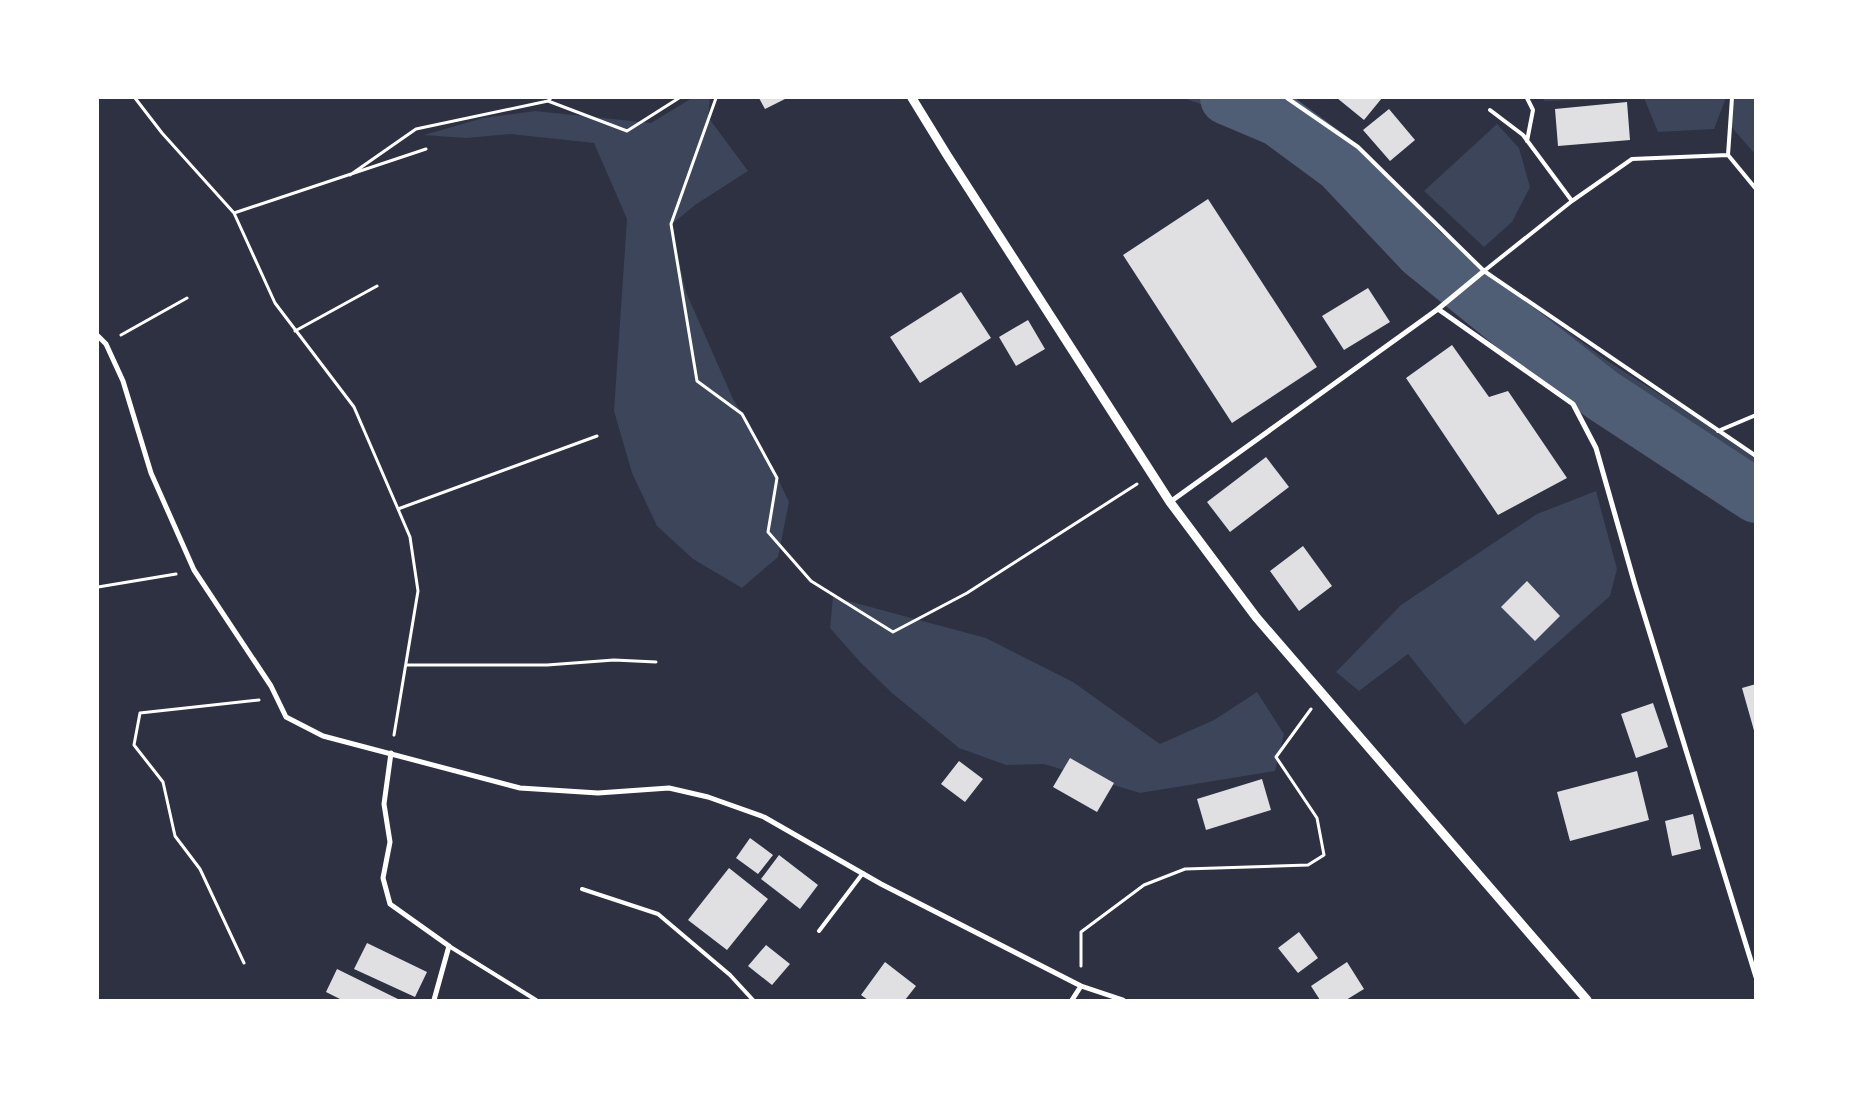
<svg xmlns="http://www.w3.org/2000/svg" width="1853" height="1098" font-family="'PT Sans',sans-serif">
  <rect width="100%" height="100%" fill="#2d3142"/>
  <path fill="#3c4559" d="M692 98H710L708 117 748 171 695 205 671 225 686 292 733 399 764 450 789 502 778 557 742 588 693 559 657 526 632 473 614 411 627 219 594 143 510 134 466 138 424 135 483 118 535 111 651 123Z
    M1183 98H1283L1330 127 1425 225 1606 360 1755 455V522L1467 307 1327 175 1248 120Z
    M1543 98H1726L1714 129 1658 132 1644 98 1544 101Z
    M1735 98H1755V154L1728 123Z
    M1497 124 1519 148 1530 187 1512 222 1484 247 1424 191Z
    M1596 491 1617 569 1610 596 1465 725 1408 654 1359 691 1336 672 1401 605 1537 514Z
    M833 597 986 638 1073 682 1160 744 1214 720 1257 692 1284 734 1275 771 1140 793 1044 764 1006 765 959 748 892 693 860 662 830 628Z"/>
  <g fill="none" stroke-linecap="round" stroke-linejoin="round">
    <path stroke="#4f5d75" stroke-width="54" d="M1227 98 1279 120 1340 165 1422 252 1511 324 1602 395 1756 496"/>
  </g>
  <path fill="#e0e0e3" d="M759 98H787L765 109Z
    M1337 98H1382L1364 120Z
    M1627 102 1630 140 1558 146 1555 109Z
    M1389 109 1415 140 1390 161 1363 130Z
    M1208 199 1317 367 1232 423 1123 255Z
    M1368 288 1390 322 1344 350 1322 316Z
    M961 292 991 338 920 383 890 337Z
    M1028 320 1045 349 1016 366 999 337Z
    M1452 345 1489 397 1508 391 1567 478 1498 515 1406 378Z
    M1266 457 1289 487 1230 532 1207 502Z
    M1303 546 1332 586 1299 611 1270 571Z
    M1527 581 1560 616 1535 641 1501 607Z
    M1756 684V734H1755L1742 688Z
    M1653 703 1668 747 1636 758 1621 714Z
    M1070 758 1114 783 1097 812 1053 787Z
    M959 761 983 779 965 802 941 784Z
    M1637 771 1649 820 1570 841 1557 792Z
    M1262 779 1271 810 1206 830 1197 799Z
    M1693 814 1701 849 1672 856 1665 821Z
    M750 838 773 855 758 874 736 858Z
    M779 855 818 885 800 909 761 879Z
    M729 868 768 899 727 950 688 920Z
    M1299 932 1318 958 1298 973 1278 948Z
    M367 943 427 972 415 997 354 969Z
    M766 945 790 964 772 985 748 966Z
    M885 962 916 986 905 1000H868L861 995Z
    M1347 962 1364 989 1346 1000H1320L1311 986Z
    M337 969 400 1000H342L326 992Z"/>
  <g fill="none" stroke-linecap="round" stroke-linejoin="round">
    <path stroke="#fff" stroke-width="3" d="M135 98 162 133 234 213 275 303 354 407 398 509 410 537 418 591 394 735
      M716 98 671 224 697 381 742 414 777 478 768 532 811 581 893 632 967 593 1137 484
      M548 101 627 131 679 98
      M350 175 416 129 548 101 551 98
      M234 213 426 149
      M295 331 377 286
      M121 335 187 298
      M398 509 597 436
      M98 587 176 574
      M406 665H547L614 660 656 662
      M244 963 200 869 175 836 163 782 134 745 140 713 259 700
      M1081 966V932L1144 885 1185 869 1308 865 1324 855 1317 818 1276 757 1311 709"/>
    <path stroke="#fff" stroke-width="4" d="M1287 98 1358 147 1484 271 1756 456
      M1527 98 1533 110 1527 141
      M1490 110 1523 135 1572 201
      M1728 155 1732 98
      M1484 271 1572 201 1632 159 1728 155 1756 189
      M1718 431 1756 415
      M582 889 658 914 730 975 753 1000
      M819 931 863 873
      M449 946 536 1000"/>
    <path stroke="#fff" stroke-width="5" d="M1438 309 1573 404 1596 448 1635 585 1756 977
      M98 336 106 344 123 381 151 473 194 570 271 686 286 717 323 736 520 788 598 793 669 788 708 797 764 817 881 884 1081 986 1123 1000
      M1170 502 1438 309 1484 271
      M391 753 384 804 390 842 383 878 390 904 449 946 434 1000
      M1072 1000 1081 986"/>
    <path stroke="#fff" stroke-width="9" d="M912 98 947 155 1170 502 1256 617 1587 1000"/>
  </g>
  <rect width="1853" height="1098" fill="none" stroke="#ffffff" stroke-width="198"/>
</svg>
